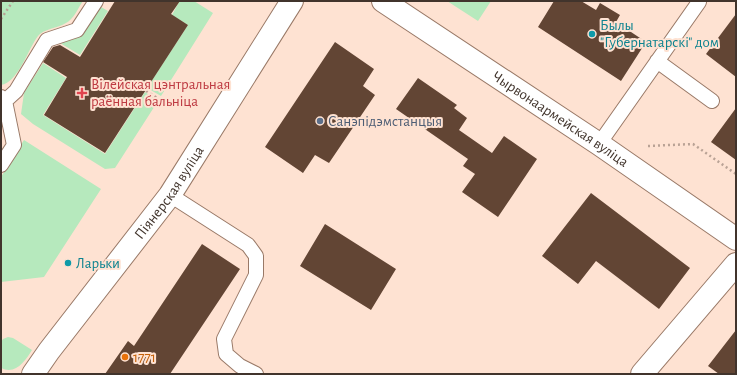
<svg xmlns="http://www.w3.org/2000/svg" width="737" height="375" font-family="'Alegreya Sans',sans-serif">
  <rect width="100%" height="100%" fill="#fee2d2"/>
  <path fill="#b6e9bd" d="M1 1H83C78 8 74 19 66 23 58 28 43 29 38 36 28 49 18 83 1 85Z
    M178 1H194L213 13 161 96 147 88 188 25 172 15 179 2Z
    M447 1H491L478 21Z
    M101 7 108 11 80 55 60 43 82 34 98 10Z
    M43 63 66 78 43 115 105 154 145 92 158 101 115 168 105 169 33 124 21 114 24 93Z
    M24 140 101 189 44 277 1 282V177Z
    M8 337 13 338 32 350C25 361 16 375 1 368V342L3 339Z"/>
  <path fill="#624534" d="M115 1H180L171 14 188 25 105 153 44 115 67 77 43 62 53 47 60 45 80 57Z
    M554 1H581L596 10 600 3 620 15 616 22 646 42 621 81 538 27Z
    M736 14V77L706 54Z
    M335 42 374 69 363 86 375 95 329 163 315 155 303 173 265 147Z
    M418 78 457 105 454 108 467 118 459 130 492 153 504 136 537 159 498 217 462 192 475 174 463 166 468 159 396 109Z
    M736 108V160L711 142Z
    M591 193 690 268 659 309 596 261 578 284 542 256Z
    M325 224 396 269 371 310 300 266Z
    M202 244 240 269 170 374H105L128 341 134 346Z
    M736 330V374H719L708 366Z"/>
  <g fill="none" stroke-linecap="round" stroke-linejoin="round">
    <defs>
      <path id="service" d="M657 61 712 101
        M1 97 5 101 14 145 1 165
        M5 101 16 91 47 40 77 30 96 1
        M599 144 699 2
        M170 195 248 245 256 256V275L224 339 226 354 240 366 256 374"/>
      <g id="minor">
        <path id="s1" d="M33 374 49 351 170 195 292 1"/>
        <path d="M642 374 736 264"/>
      </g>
      <g id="secondary">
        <path id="s2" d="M383 1 599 144 736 239"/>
      </g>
    </defs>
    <use href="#service" stroke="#997967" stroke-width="16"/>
    <use href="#minor" stroke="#997967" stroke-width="24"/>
    <use href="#secondary" stroke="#997967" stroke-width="24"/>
    <path stroke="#b9a295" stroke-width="2.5" stroke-dasharray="2 3" stroke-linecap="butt" d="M1 19 13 1
      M146 91 170 106
      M648 146 693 144 736 174"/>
    <use href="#service" stroke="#fff" stroke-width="14"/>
    <use href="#minor" stroke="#fff" stroke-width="22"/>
    <use href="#secondary" stroke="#fff" stroke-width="22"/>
  </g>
  <g fill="#0f9aa8" stroke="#fee2d2" stroke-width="1.5">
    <circle cx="592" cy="34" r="4"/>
    <circle cx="68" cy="263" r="4"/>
  </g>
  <path fill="#e0444e" stroke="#fee2d2" stroke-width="1.5" d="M80 87h4v4h4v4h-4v4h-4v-4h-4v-4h4z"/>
  <circle fill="#5c6f8a" stroke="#fee2d2" stroke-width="1.5" cx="320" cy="121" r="4"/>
  <circle fill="#e8710a" stroke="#fee2d2" stroke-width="1.5" cx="125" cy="357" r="4"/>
  <g text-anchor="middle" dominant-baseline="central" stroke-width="4" stroke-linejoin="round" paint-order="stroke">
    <g font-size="15" fill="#0d838f" stroke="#fee2d2" text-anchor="start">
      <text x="600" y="25">Былы<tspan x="600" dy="17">"Губернатарскі" дом</tspan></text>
      <text x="76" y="263">Ларьки</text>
    </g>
    <g font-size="15" fill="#be3a42" stroke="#fee2d2" text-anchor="start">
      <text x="91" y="84">Вілейская цэнтральная<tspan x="91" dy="17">раённая бальніца</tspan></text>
    </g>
    <g font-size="15" fill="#41342c" stroke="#fee2d2">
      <text stroke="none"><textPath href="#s2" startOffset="213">Чырвонаармейская вуліца</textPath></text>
      <text stroke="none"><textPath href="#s1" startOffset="227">Піянерская вуліца</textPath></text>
    </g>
    <g font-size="15" fill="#4e5e75" stroke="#fee2d2" text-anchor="start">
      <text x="328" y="121">Санэпідэмстанцыя</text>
    </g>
    <g font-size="15" fill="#c56008" stroke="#fee2d2" text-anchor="start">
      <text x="133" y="357">1771</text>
    </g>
  </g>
  <rect width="737" height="375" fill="none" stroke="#41342c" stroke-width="4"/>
</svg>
